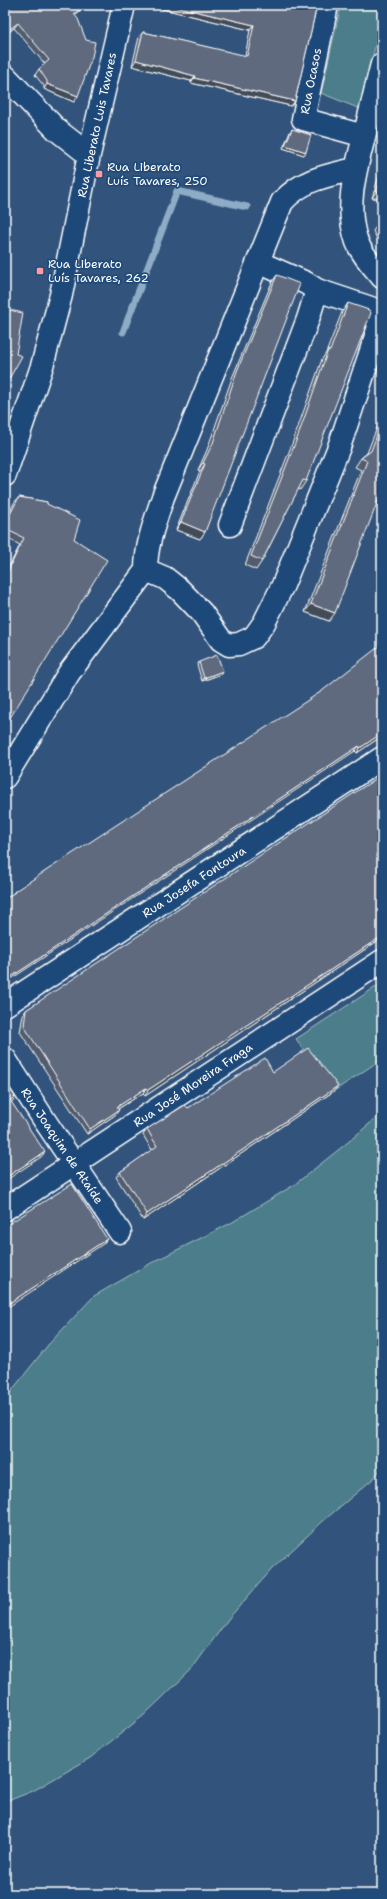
<svg xmlns="http://www.w3.org/2000/svg" width="387" height="1899" font-family="'Shantell Sans',sans-serif">
  <rect width="100%" height="100%" fill="#32547c"/>
  <filter id="ink" filterUnits="userSpaceOnUse"><feTurbulence type="fractalNoise" baseFrequency=".025" numOctaves="2"/><feDisplacementMap in="SourceGraphic" scale="8" xChannelSelector="R" yChannelSelector="G"/><feConvolveMatrix kernelMatrix="1 2 1 2 8 2 1 2 1" color-interpolation-filters="sRGB"/></filter>
  <g filter="url(#ink)">
    <path fill="#4b7e8a" stroke="#a5bec4" d="M341 5H382V18L360 109 321 93Z
      M382 983V1059L334 1091 296 1039Z
      M382 1113V1467L374 1478 322 1522 272 1569 229 1618 191 1670 143 1716 90 1758 33 1791 5 1802V1399L48 1345 94 1296 153 1262 231 1223 294 1185 347 1143Z"/>
    <g fill="none" stroke-linecap="round" stroke-linejoin="round">
      <path stroke="#8facc6" stroke-width="7" d="M123 332 177 191 247 207"/>
      <defs>
        <path id="minor" d="M327 5 303 119 364 136
          M382 64C376 87 371 110 365 133 356 169 344 206 357 242 362 255 373 266 382 277
          M5 76 57 130 89 155
          M5 475 42 366 61 295 89 155 124 5
          M230 525 308 319 317 290 306 283 258 262
          M146 570 165 578 180 590 202 613 221 640 229 645 239 644 254 637 264 623 283 585 339 447 379 327 376 315 371 308 317 290
          M5 777 69 673 146 570C146 545 155 521 163 497L282 202C303 179 326 176 355 169
          M5 1005 382 758
          M5 1059 45 1121 120 1232
          M5 1209 382 961"/>
      </defs>
      <use href="#minor" stroke="#fff" stroke-width="25"/>
      <use href="#minor" stroke="#1f4a7a" stroke-width="22"/>
    </g>
    <path fill="#525c6d" stroke="#fff" d="M5 5H87L75 15 74 102 44 89V86L35 75 39 69 45 64 14 28 5 35Z
      M160 5H317L295 101 291 106 191 83V81L132 66 139 37 143 32 245 56 250 30 159 8Z
      M292 129 304 155 283 148 290 132Z
      M382 165V209L381 198H372Z
      M382 223V248L373 231 377 225Z
      M277 275 205 532 200 539 176 530 200 471 198 470 207 450 232 378 272 282Z
      M348 303 306 481 300 490 298 489 262 561 256 570 245 565 292 444 322 359 326 353 342 312Z
      M382 415V490L329 621 305 612 361 470 355 467 361 458 367 453Z
      M19 497 47 502 5 726V574L20 545 5 537V521L14 503Z
      M199 662 221 674 202 681 197 665Z
      M382 736 357 753 355 751 12 894 15 891Z
      M382 795V938L145 1096 143 1093 118 1109 115 1115 87 1134 20 1032 23 1015 26 1010Z
      M273 1072 334 1091 143 1220 116 1177 120 1172 152 1150 143 1135 147 1129 188 1108Z"/>
    <path fill="#424b59" stroke="#fff" d="M85 5H87L70 19 74 14Z
      M161 5H169L254 25 250 30 159 8Z
      M18 23 14 28 5 35V33L6 32Z
      M136 60 195 76 191 81 132 66Z
      M194 78 295 101 291 106 191 83Z
      M47 84 78 96 74 102 44 89Z
      M285 145 306 152 304 155 283 148Z
      M376 192H382V197L381 198H372Z
      M203 463 205 464 200 471 198 470Z
      M181 522 205 532 200 539 176 530Z
      M311 604 335 613 329 621 305 612Z
      M223 671 221 674 202 681 204 678Z
      M382 733V736L357 753 360 748Z
      M359 746 355 751 5 983V981Z
      M382 936V938L145 1096 148 1090Z
      M338 1086 334 1091 143 1220 147 1214Z
      M146 1088 143 1093 113 1112 117 1107Z
      M15 1097 12 1102 6 1106 10 1100Z
      M119 1110 115 1115 87 1134 90 1129Z
      M45 1152 41 1157 5 1181V1178Z
      M107 1239 103 1244 5 1309V1306Z"/>
    <path fill="#5f6b7f" stroke="#fff" d="M5 5H85L74 14 78 19 86 40 95 42 92 57 78 96 47 84V81L39 69 49 60 18 23 6 32 5 30Z
      M169 5H317L295 101 194 78 195 76 136 60 143 32 247 56 254 25Z
      M292 129 311 135 306 152 285 145Z
      M382 173V192H376Z
      M382 223V234L377 225Z
      M277 275 300 284 205 532 181 522 205 464 203 463 213 443 237 371Z
      M348 303 369 310 371 313 306 481 303 480 262 561 251 556 298 436 328 350 330 351Z
      M5 309 23 313 16 354 22 356 5 386Z
      M382 422V490L335 613 311 604 367 461 361 458 371 451Z
      M19 497 47 502V504L80 520 74 539 107 560 5 726V575H6L24 538 5 529V524Z
      M382 644V733L360 748 359 746 5 981V899L15 892V891L322 691Z
      M217 655 223 671 204 678 199 662Z
      M380 776 377 798 382 795V936L148 1090 146 1088 117 1107 119 1110 90 1129 24 1026 26 1010Z
      M308 1048 338 1086 147 1214 120 1172 157 1146 147 1129 185 1105 188 1108 265 1058 273 1072Z
      M5 1081 15 1097 10 1100 45 1152 5 1178Z
      M72 1184 107 1239 5 1306V1226Z"/>
  </g>
  <g fill="#ff9aa2" stroke="#1f4a7a" stroke-width="1.5">
    <rect x="95" y="170" width="8" height="8" rx="2"/>
    <rect x="36" y="267" width="8" height="8" rx="2"/>
  </g>
  <g text-anchor="middle" dominant-baseline="central" stroke-width="3.5" stroke-linejoin="round" paint-order="stroke">
    <g font-size="12" fill="#fff" stroke="#1f4a7a">
      <text transform="translate(311 81) rotate(-79)">Rua Ocasos</text>
      <text transform="translate(97 125) rotate(-78)">Rua Liberato Luis Tavares</text>
      <text transform="translate(194 882) rotate(-33)">Rua Josefa Fontoura</text>
      <text transform="translate(193 1085) rotate(-34)">Rua José Moreira Fraga</text>
      <text transform="translate(62 1146) rotate(56)">Rua Joaquim de Ataíde</text>
    </g>
    <g font-size="12" fill="#fff" stroke="#1f4a7a" text-anchor="start">
      <text x="107" y="167">Rua Liberato<tspan x="107" dy="14">Luís Tavares, 250</tspan></text>
      <text x="48" y="264">Rua Liberato<tspan x="48" dy="14">Luís Tavares, 262</tspan></text>
    </g>
  </g>
  <rect width="387" height="1899" fill="none" stroke="#1f4a7a" stroke-width="20"/>
  <rect x="10" y="10" width="367" height="1879" fill="none" stroke="#fff" stroke-width="1.5" filter="url(#ink)"/>
</svg>
